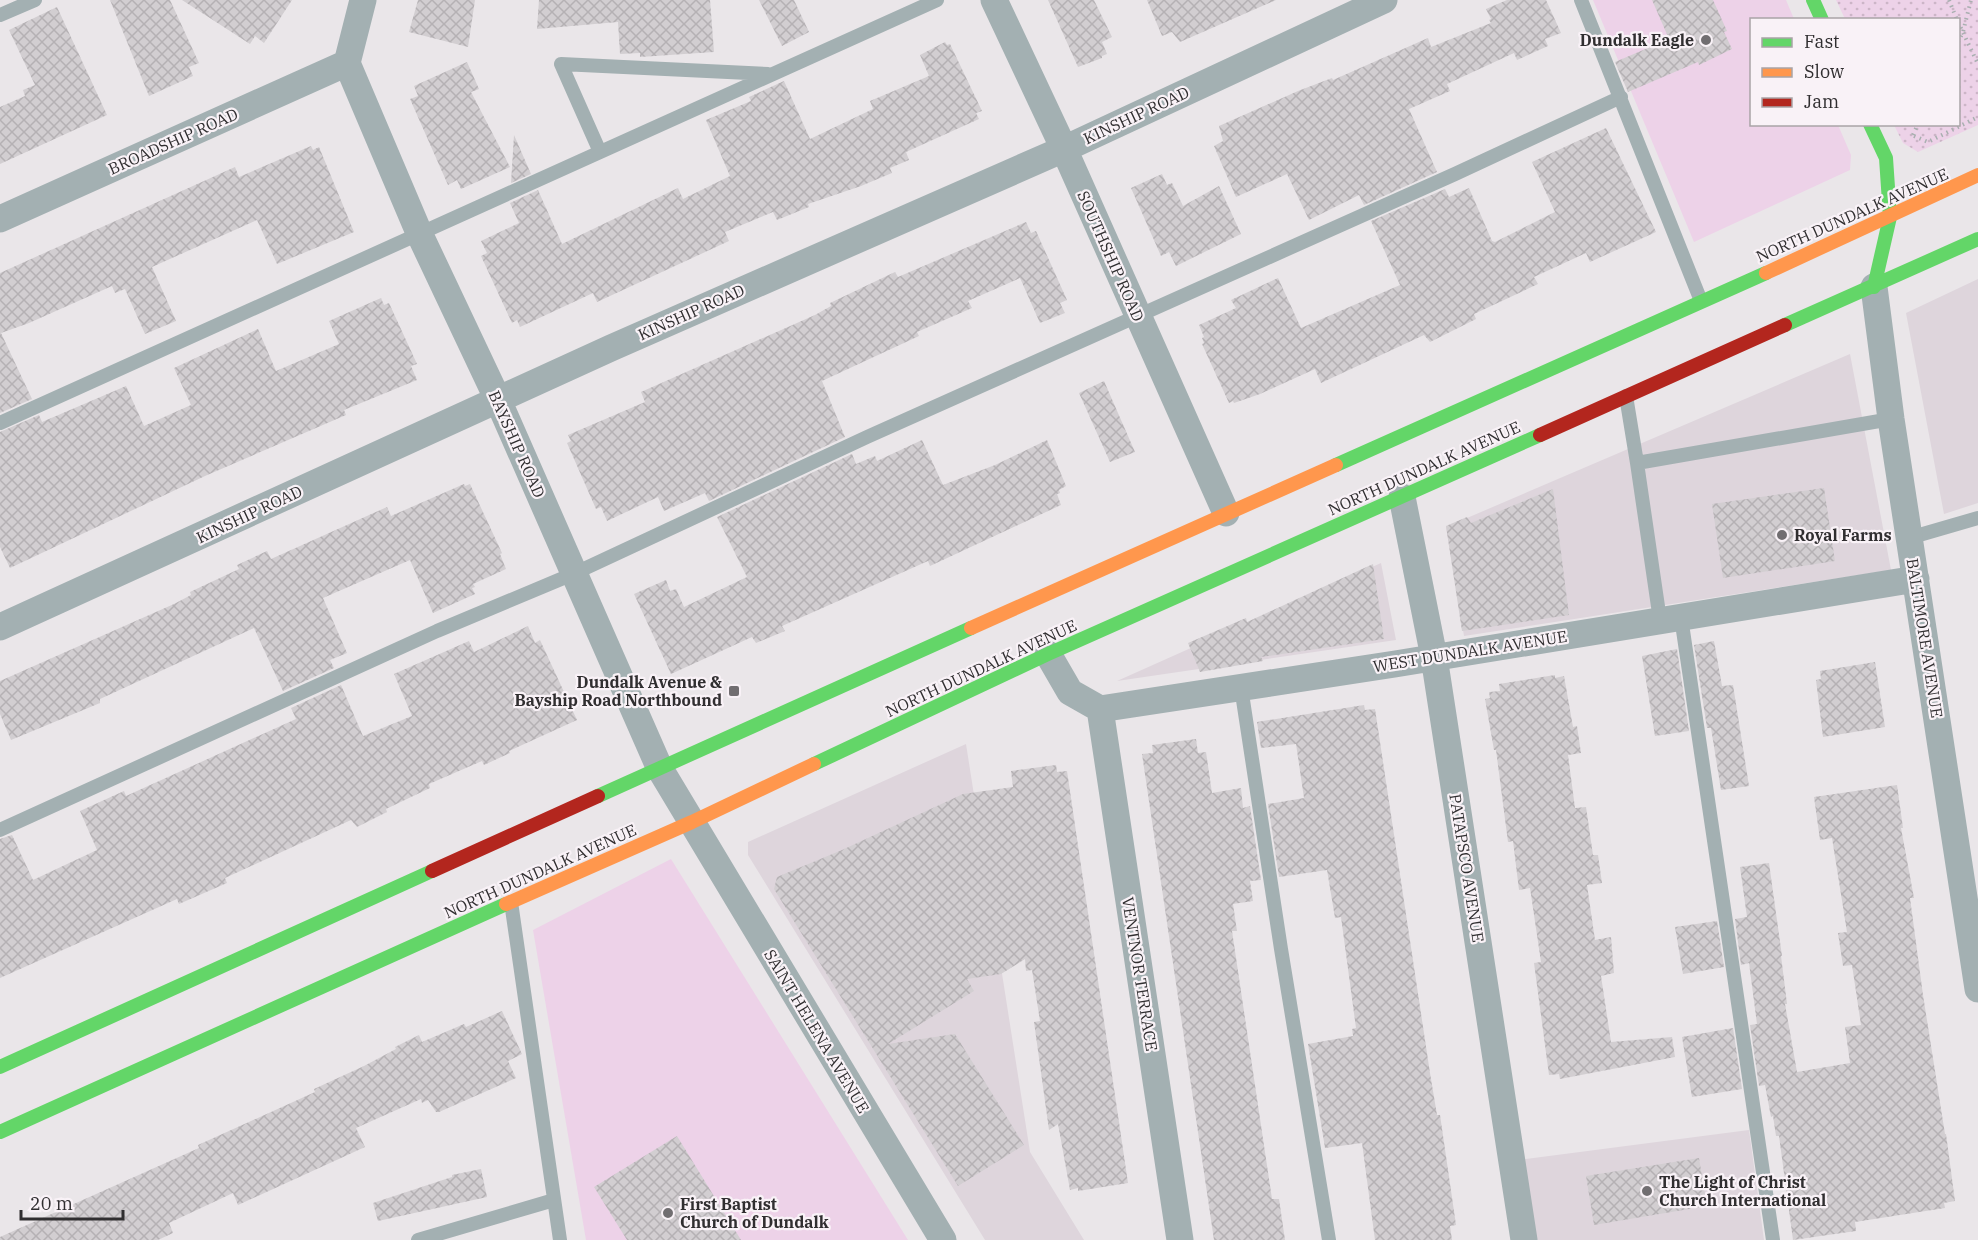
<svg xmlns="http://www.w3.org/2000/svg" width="1978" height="1240" font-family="'IBM Plex Serif',serif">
  <defs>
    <pattern id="park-dots" width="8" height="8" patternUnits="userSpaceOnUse" patternTransform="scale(1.5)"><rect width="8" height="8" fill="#edd2e8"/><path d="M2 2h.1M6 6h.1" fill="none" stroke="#ccb5c7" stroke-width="1.8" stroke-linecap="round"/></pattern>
    <pattern id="building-cross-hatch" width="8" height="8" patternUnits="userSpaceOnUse" patternTransform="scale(1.5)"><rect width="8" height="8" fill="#d2ced1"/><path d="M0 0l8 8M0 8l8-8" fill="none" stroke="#b5b1b4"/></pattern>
  </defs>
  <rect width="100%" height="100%" fill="#eae6e9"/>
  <path fill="#ded5dc" d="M1978 279V503L1944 514 1906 313Z
    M1850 354 1891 570 1464 636 1446 527Z
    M1381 563 1396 640 1117 681Z
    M966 744 1030 1152 1084 1240H985L748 855V842Z
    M1749 1130 1764 1240H1531L1519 1160Z"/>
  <path fill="#edd2e8" d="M1593 0H1786L1794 19 1752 20V124L1838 125 1851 155 1850 170 1694 242Z
    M671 859 908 1240H586L533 930Z"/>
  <path fill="url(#park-dots)" d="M1836 0H1978V125L1918 152 1903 143 1894 125 1958 124V20L1845 19Z"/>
  <path fill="url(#building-cross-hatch)" d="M110 0H170L199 63 189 67 193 76 149 96Z
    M182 0H292L264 43 255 36 250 44Z
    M418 0H475L468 47 409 32Z
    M539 0H710L714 52 640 57V53L620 54 618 22 537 29Z
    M759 0H794L809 32 782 46Z
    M1048 0H1094L1112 37 1102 42 1107 54 1102 56V58L1078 67Z
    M1147 0H1276L1180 42 1172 32 1162 36Z
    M1507 0H1546L1561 33 1545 39 1548 46 1517 60 1514 53 1447 84 1450 91 1409 109 1437 172 1364 205 1359 195 1309 220 1287 174 1236 197 1214 146 1223 141 1219 126 1298 91 1332 78 1333 80 1428 38 1431 47 1491 23 1489 20 1491 19 1486 9Z
    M1652 0H1713L1727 31 1724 32 1732 49 1699 65 1698 62 1628 92 1615 62 1669 39Z
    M57 7 107 115 0 164V107L25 96 23 90 35 85 9 30Z
    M945 42 947 45 950 44 982 111 976 113 979 119 906 152 909 160 890 168 892 173 861 186 808 204 809 207 777 220 773 212 725 232 729 241 597 302 593 293 520 327 517 320 512 323 481 256 487 253 481 241 519 223 510 203 538 190 562 244 678 188 683 199 730 176 706 120 751 101 749 97 784 81 810 139 873 109 870 101 929 76 920 55Z
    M467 62 479 89 471 92 510 167 461 189 457 180 448 185 410 99 418 96 414 86Z
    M1606 128 1656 232 1590 262 1586 253 1534 277 1538 284 1474 314 1476 319 1430 342 1424 335 1321 383 1315 369 1260 394 1234 403 1233 401 1229 403 1202 344 1204 343 1202 338 1204 337 1199 325 1236 308 1231 300 1278 278 1301 328 1400 285 1371 221 1445 189 1449 197 1469 188 1492 241 1495 242 1555 212 1532 162Z
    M514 135 531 174 511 183Z
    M311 146 313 150 319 147 354 232 277 264 257 220 152 267 176 321 145 334 125 289 115 293 112 286 29 323 1 333 32 399 0 413V273L235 167 239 177Z
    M1162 174 1167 185 1172 183 1183 206 1219 186 1241 234 1176 266 1169 252 1161 256 1131 188Z
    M1026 222 1031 233 1036 231 1067 300 1060 303 1065 313 1040 323 1020 278 968 301 972 308 917 332 919 336 822 381 845 437 709 501 705 493 664 511 658 497 607 521 601 507 596 509 567 443 571 441 568 435 645 402 641 392 815 315 831 306 830 303 895 272 898 277Z
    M381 298 384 305 389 303 417 364 411 366 417 380 344 410 346 415 205 476 10 568 0 547V432L39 415 42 422 126 386 144 426 191 405 174 368 258 329 276 371 339 344 329 321Z
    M1104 381 1135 452 1110 462 1079 393Z
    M922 440 943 485 995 465 1047 440 1066 486 1059 490 1060 493 1057 494 1061 505 930 566 928 561 782 626 785 631 756 643 752 637 671 674 634 594 666 580 670 591 676 589 684 607 747 577 717 517 852 454 856 464 875 456 877 461Z
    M464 484 465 486 470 484 502 553 500 554 506 569 473 584 475 587 472 588 475 594 433 613 410 560 323 598 347 653 330 660 334 668 283 691 254 628 100 699V703L11 740 0 714V681L174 604 191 595 190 592 239 569 237 565 267 551 271 559 387 507 391 516Z
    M1824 488 1835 561 1723 578 1712 504Z
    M1553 489 1569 615 1462 631 1446 526 1467 517 1471 523Z
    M1373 564 1384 639 1261 657 1263 661 1200 672 1188 643 1246 618 1247 622Z
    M528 626 535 643 540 640 577 720 509 751 510 753 484 765 482 761 429 784 430 788 386 809 387 812 357 827 351 820 225 878 227 883 179 904 177 899 0 978V839L12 835 33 880 97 850 80 811 124 791 126 796 296 719 291 708 341 685 363 736 412 716 394 674 469 641 474 652Z
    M1714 641 1722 686 1733 685 1749 786 1721 790 1711 728H1707L1694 645Z
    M1677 649 1689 731 1655 736 1642 656Z
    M1875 662 1885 727 1823 737 1816 680 1821 679 1820 671Z
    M1555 675V678L1564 676 1573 727 1577 726 1581 753 1568 755 1575 808 1586 807 1593 855H1598L1602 883 1587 885 1595 940 1611 937 1614 973 1601 976 1611 1042 1672 1037 1675 1057 1560 1079 1559 1074 1549 1075 1534 963 1541 962 1530 888 1519 890 1513 841 1508 842 1496 750H1494L1485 699 1490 698 1489 692 1500 691 1499 684Z
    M1364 705 1365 710 1375 709 1430 1073 1437 1115H1440L1456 1225 1450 1226 1452 1240H1375L1362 1143 1325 1148 1308 1044 1353 1036 1352 1029 1356 1028 1341 917 1335 918 1327 870 1279 877 1268 804 1304 798 1296 744 1261 748 1257 722Z
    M1196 739 1198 753 1206 752 1212 793 1241 788 1243 808 1250 806 1261 880 1250 881 1253 901 1233 904 1237 931H1232L1272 1199H1279L1285 1240H1214L1142 754 1153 753 1152 745Z
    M1056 765 1057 772 1067 771 1128 1183 1078 1191V1188L1070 1190 1058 1124 1049 1130 1034 1022 1040 1021 1032 970 1026 971 1025 959 1001 974 967 979 974 991 888 1044 955 1034 1024 1145 958 1186 774 889 777 877 842 850 963 794 1013 787 1011 771Z
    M1897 785 1903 828H1901L1914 898H1910L1923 995 1945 1134H1946L1955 1201 1944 1203 1945 1208 1855 1222 1856 1231 1793 1240 1779 1136H1776L1773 1116 1771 1117 1765 1085 1759 1086 1750 1025 1757 1024 1749 963 1741 965 1735 919 1747 917 1740 867 1769 863 1782 956H1781L1787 1004H1785L1797 1072 1850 1063 1845 1027 1861 1025 1852 965 1843 966 1838 933 1847 932 1832 838 1820 840 1814 797Z
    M1717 921 1724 967 1683 974 1675 927Z
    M502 1011 522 1054 508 1061 516 1078 439 1112H436L428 1100 422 1103 421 1099 356 1128 365 1147 238 1205 233 1193 169 1223 173 1233 158 1240H0V1237L199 1148 198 1145 315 1092 314 1089 364 1066 396 1049 395 1047 419 1035 422 1042 464 1024 466 1027Z
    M1733 1028 1742 1089 1692 1097 1682 1037Z
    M677 1136 741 1240H627L594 1187Z
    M1699 1158 1707 1206 1594 1225 1586 1176Z
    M481 1169 487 1197 378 1221 373 1203 452 1177V1175Z"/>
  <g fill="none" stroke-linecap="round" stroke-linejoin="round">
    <path stroke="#a9afb0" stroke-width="4" stroke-dasharray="1.5 4.5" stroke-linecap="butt" d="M1949 0 1957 20
      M1958 22 1978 64
      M1958 42 1963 32 1971 0
      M1913 135 1918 124
      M1914 136 1928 142 1978 117"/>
    <path stroke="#a3b0b2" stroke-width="14" d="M1581 0 1701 301
      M0 15 35 0
      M600 152 561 64 768 74
      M1626 396 1637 463 1891 419
      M0 423 937 0
      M1637 463 1660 620
      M1909 538 1978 518
      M1681 617 1773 1240
      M1241 687 1281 949 1329 1240
      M0 830 437 631 573 574 867 437 1455 174 1621 97
      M511 902 560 1240
      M418 1240 554 1200"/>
    <path stroke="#a3b0b2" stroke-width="27" d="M994 0 1064 149 1226 513
      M347 63 420 235 498 400 660 769 943 1240
      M347 63 363 0
      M0 219 347 63
      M1874 287 1891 419 1978 989
      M1402 497 1434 657 1524 1240
      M0 627 611 348 1064 149 1384 0
      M1048 654 1070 692 1100 709 1395 664 1916 579
      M1100 709 1180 1240"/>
    <path stroke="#63d668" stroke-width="14" d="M1813 0 1822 20
      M1870 124 1886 158 1890 217 1874 287
      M1785 325 1978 239
      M1336 465 1766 273
      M814 764 1048 654 1540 435
      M598 796 971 628
      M0 1067 432 871
      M0 1132 506 904"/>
    <path stroke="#ff974d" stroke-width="14" d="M1766 273 1978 175
      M971 628 1336 465
      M506 904 692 822 814 764"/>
    <path stroke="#b3261e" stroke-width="14" d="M1540 435 1785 325
      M432 871 598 796"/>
  </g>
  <g fill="#716e71" stroke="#f9f2f7" stroke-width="2">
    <circle cx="1706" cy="40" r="6"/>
    <circle cx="1782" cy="535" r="6"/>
    <rect x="728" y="685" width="12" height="12" rx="3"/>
    <circle cx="1647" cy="1191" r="6"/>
    <circle cx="668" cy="1213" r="6"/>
  </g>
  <g text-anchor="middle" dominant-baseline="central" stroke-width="4.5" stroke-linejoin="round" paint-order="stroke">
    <g font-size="16" font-weight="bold" fill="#302e30" stroke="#f9f2f7" text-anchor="start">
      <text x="1694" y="40" text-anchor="end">Dundalk Eagle</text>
      <text x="1794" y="535">Royal Farms</text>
      <text x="722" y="682" text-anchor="end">Dundalk Avenue &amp;<tspan x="722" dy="18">Bayship Road Northbound</tspan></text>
      <text x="1659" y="1182">The Light of Christ<tspan x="1659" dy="18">Church International</tspan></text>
      <text x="680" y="1204">First Baptist<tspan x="680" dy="18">Church of Dundalk</tspan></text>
    </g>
    <g font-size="16" fill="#302e30" stroke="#f9f2f7">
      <text transform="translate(1136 115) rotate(-25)">KINSHIP ROAD</text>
      <text transform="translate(173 141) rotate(-24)">BROADSHIP ROAD</text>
      <text transform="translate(1852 215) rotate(-24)">NORTH DUNDALK AVENUE</text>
      <text transform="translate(1111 256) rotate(66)">SOUTHSHIP ROAD</text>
      <text transform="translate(691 312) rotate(-24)">KINSHIP ROAD</text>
      <text transform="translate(517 444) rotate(66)">BAYSHIP ROAD</text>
      <text transform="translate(1424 468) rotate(-24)">NORTH DUNDALK AVENUE</text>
      <text transform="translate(249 514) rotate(-25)">KINSHIP ROAD</text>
      <text transform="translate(1925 638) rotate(81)">BALTIMORE AVENUE</text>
      <text transform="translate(1470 651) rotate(-9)">WEST DUNDALK AVENUE</text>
      <text transform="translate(981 668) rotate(-25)">NORTH DUNDALK AVENUE</text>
      <text transform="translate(1467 868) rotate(81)">PATAPSCO AVENUE</text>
      <text transform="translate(540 871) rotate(-24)">NORTH DUNDALK AVENUE</text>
      <text transform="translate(1140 974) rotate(81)">VENTNOR TERRACE</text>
      <text transform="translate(817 1031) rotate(59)">SAINT HELENA AVENUE</text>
    </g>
  </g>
  <rect x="1750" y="18" width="210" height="108" fill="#f9f2f7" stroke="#a9a4a7" stroke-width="1.5"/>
  <rect x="1762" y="38" width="30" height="9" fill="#63d668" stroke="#a9a4a7" stroke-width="1.5"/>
  <text x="1804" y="48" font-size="18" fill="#302e30">Fast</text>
  <rect x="1762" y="68" width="30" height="9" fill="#ff974d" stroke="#a9a4a7" stroke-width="1.5"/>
  <text x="1804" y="78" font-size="18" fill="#302e30">Slow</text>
  <rect x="1762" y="98" width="30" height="9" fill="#b3261e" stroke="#a9a4a7" stroke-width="1.5"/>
  <text x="1804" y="108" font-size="18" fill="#302e30">Jam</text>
  <path d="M21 1210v9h102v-9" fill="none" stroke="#302e30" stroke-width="3"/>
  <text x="30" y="1210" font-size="18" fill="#302e30" stroke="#f9f2f7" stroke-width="4.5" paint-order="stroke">20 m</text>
</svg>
